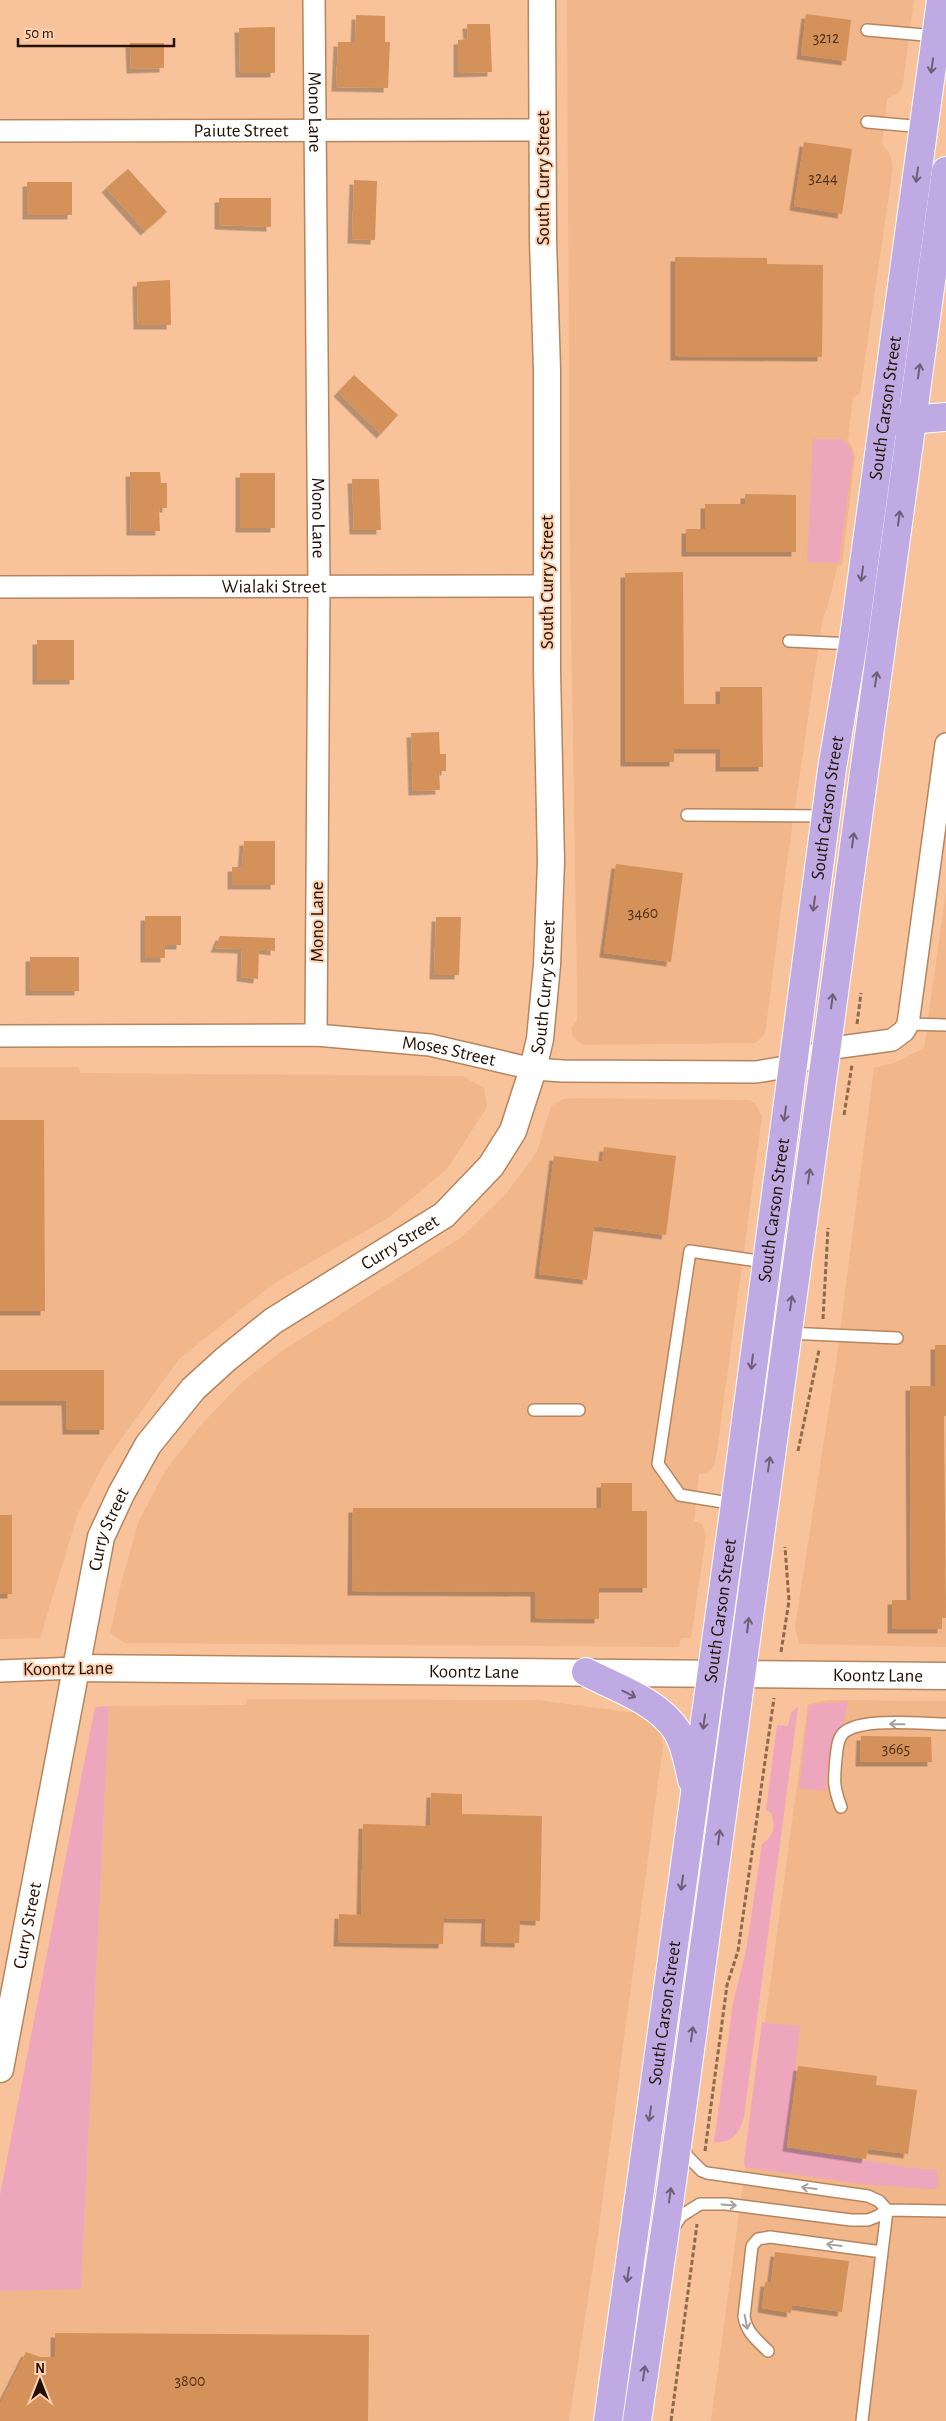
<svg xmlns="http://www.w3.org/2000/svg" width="946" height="2421" font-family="'Alegreya Sans',sans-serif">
  <defs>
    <filter id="shadow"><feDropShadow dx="-4.5" dy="4.5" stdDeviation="0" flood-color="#0004"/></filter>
  </defs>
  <rect width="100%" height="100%" fill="#f8c39a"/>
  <path fill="#f1b689" d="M567 0H914L903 83 900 92 887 99 882 144 890 154 893 167 860 393 853 398 848 440 852 447 855 457 842 565H838L827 609 823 616 788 855 765 1034 755 1043 584 1045 577 1041 572 1035V1027L577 1020V987L570 560Z
    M946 891V1647L799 1644 795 1627 835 1370 874 1068 894 1063 924 1048Z
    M0 1067H79L80 1073 462 1076 484 1088 487 1107 447 1169 388 1218 273 1284 179 1359 106 1460 78 1513 40 1638 0 1639Z
    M574 1098 749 1100 755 1103 762 1116 717 1451 714 1466 708 1472 699 1474 694 1521 702 1524 706 1536 691 1638H681L679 1647 125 1643 110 1633 121 1584 138 1523 165 1471 200 1426 242 1382 282 1351 462 1237 505 1195 537 1152 551 1106 563 1099Z
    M247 1699 537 1700 636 1713 645 1716 661 1735 663 1745 598 2234 569 2421H0V2291L81 2288 109 1706 246 1705Z
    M829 1700 946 1701V2421H711L808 1704Z"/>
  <path fill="#eea6bd" d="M813 439H842L851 449 853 456 839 563 807 562Z
    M848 1701 844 1723 835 1733 831 1745 825 1791 799 1788 809 1705Z
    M109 1706 81 2289 0 2291V2195L95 1707Z
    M798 1707 744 2117C739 2133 732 2144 714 2142L733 2003 746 1951 762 1844C774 1835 776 1828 771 1813L766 1810 777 1725 788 1726 791 1712Z
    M762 2022 800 2026 786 2148 920 2169H936L939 2185 935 2189H929L861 2184 745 2167 744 2162Z"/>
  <path fill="#d4915a" filter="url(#shadow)" d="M806 14 851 20 846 61 801 55Z
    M356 15 385 16V42H390L388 88 336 87 338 42H355Z
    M467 24H490L492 72 458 73V40L468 39Z
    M275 27V73H240L239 28Z
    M130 43H164V68L131 69Z
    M804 142 852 149 842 214 794 206Z
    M128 169 167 212 145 231 106 188Z
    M354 180 377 181 375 240 352 239Z
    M27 182H72V215H27Z
    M219 198H271V227L219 225Z
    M675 257 767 258V264L823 265 822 357 675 356Z
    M170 280 171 325H138L137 282Z
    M354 375 398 415 381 434 338 392Z
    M130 472H160L161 483H167V508H159L160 531H131Z
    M240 473H275V528H240Z
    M352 479H379L381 530H354Z
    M745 494 796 495V552H686V529H705V504H745Z
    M683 572 684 704H720V687H762L763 767H720V749H674V762H625V573Z
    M37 640H74V680H37Z
    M439 732 440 754H446V771H439L440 790 413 791 411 733Z
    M244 841H275V885H232V867H242Z
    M616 864 683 873 671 962 604 953Z
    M145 916H181V945H165V958H145Z
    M436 917H461L459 975H434Z
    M220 936 275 938V951L259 949 258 979 241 977 242 949 215 948Z
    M30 957H79V991H30Z
    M0 1120H44L45 1311H0Z
    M604 1147 676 1156 666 1235 594 1226 587 1280 539 1274 554 1156 602 1162Z
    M935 1345H946V1416H944L946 1618H942V1629H892V1600H911L910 1386H935Z
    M0 1370H104V1430H67L66 1401H0Z
    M601 1483H632V1511H647V1588H599V1619L535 1618V1592L352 1591 353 1508H601Z
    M0 1515H12V1594H0Z
    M861 1736 931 1737 932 1762H860Z
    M431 1793 462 1794V1814L542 1816 540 1921 520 1920 519 1943 485 1942 486 1919 444 1918 443 1944 338 1942 339 1914 361 1915 363 1824 430 1826Z
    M798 2066 877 2076 876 2085 917 2090 908 2154 868 2149 866 2159 787 2147Z
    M775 2252 849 2261 842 2312 792 2305 791 2313 762 2308 765 2282 771 2283Z
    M55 2333 369 2335 368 2421H0V2404L26 2352 40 2357H55Z"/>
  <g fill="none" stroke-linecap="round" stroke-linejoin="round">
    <defs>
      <path id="service" d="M867 30 936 36
        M867 122 924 127
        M789 641 853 644
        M687 815 826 816
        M908 1024 946 1025
        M787 1333 897 1338
        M534 1410H579
        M735 1504 680 1495 658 1464 690 1251 765 1262
        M841 1807C833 1786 834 1781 836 1758 837 1751 837 1742 841 1736 853 1716 924 1724 946 1724
        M683 2144 687 2156 702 2171 707 2173 868 2196 879 2201 887 2210 862 2421
        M674 2227 681 2216 700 2204H726L851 2220H868L878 2216 887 2210 946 2211
        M768 2351C757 2340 747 2333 744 2317L752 2246 758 2239 770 2237 882 2252"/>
      <g id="minor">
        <path id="s1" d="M314 0 319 587 316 1035"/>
        <path id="s2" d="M0 131 542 130"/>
        <path id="s3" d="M0 587 547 586"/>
        <path id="s4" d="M0 1036 316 1035 430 1045 533 1069 563 1071 756 1072 792 1066 826 1049 892 1040 904 1031 908 1024 946 744"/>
        <path d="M0 1671 76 1668"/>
      </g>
      <g id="tertiary">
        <path id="s5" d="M76 1668 946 1676"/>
        <path id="s6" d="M0 2069 101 1537 121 1494 148 1445 193 1389 226 1359 273 1321 444 1215 491 1166 513 1131 533 1069 540 1039 547 965 551 862 547 671V370L543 240 542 0"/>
      </g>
      <g id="primary">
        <path d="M895 421 946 417"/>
        <path d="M586 1672C616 1688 658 1701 677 1731 686 1746 688 1763 692 1780"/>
        <path id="s7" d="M608 2421 735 1504 832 769 853 644 941 0"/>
        <path d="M637 2421 671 2190 946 171"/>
      </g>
    </defs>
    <use href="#service" stroke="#b6855e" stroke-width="14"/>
    <use href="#minor" stroke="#b6855e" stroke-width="24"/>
    <use href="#tertiary" stroke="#b6855e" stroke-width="29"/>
    <use href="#primary" stroke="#fff" stroke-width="30"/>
    <path stroke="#8d6a4e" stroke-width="3" stroke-dasharray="5 2.5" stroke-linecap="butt" d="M857 1024 861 993
      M844 1115 852 1065
      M823 1319 828 1228
      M798 1451 819 1350
      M781 1652 789 1601 785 1547
      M705 2151 727 1985 738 1951 774 1698
      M671 2421 697 2224"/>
    <use href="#service" stroke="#fff" stroke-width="11"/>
    <use href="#minor" stroke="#fff" stroke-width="21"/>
    <use href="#tertiary" stroke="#fff" stroke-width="26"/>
    <use href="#primary" stroke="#bfaae4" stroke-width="28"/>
  </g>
  <defs><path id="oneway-shaft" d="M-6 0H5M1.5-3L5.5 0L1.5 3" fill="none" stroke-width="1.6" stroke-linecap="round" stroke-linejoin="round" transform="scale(1.25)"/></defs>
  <g stroke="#705d73">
    <use href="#oneway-shaft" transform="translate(932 66) rotate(98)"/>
    <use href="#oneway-shaft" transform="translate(917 175) rotate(98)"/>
    <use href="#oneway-shaft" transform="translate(919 371) rotate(-82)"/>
    <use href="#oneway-shaft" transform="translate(899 518) rotate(-82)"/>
    <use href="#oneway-shaft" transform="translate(862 574) rotate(98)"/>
    <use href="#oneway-shaft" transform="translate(876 679) rotate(-82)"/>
    <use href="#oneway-shaft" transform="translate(853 840) rotate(-82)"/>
    <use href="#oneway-shaft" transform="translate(814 904) rotate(98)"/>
    <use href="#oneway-shaft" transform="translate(832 1001) rotate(-83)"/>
    <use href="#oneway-shaft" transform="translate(785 1114) rotate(98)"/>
    <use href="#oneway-shaft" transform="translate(809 1176) rotate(-82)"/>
    <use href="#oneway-shaft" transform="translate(791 1303) rotate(-82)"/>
    <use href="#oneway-shaft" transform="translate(752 1362) rotate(97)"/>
    <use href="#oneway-shaft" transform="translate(769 1464) rotate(-82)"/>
    <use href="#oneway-shaft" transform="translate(748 1625) rotate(-83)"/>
    <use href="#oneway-shaft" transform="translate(629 1694) rotate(27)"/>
    <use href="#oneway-shaft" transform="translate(704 1722) rotate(98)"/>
    <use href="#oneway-shaft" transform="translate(719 1837) rotate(-83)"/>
    <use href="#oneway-shaft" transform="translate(682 1883) rotate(98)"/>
    <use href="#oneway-shaft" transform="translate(692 2034) rotate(-82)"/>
    <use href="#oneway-shaft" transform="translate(650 2114) rotate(98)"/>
    <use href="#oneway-shaft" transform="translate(670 2195) rotate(-82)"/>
    <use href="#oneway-shaft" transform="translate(628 2275) rotate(98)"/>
    <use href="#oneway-shaft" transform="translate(644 2373) rotate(-82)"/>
  </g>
  <g stroke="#a79f9a">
    <use href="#oneway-shaft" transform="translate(897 1724) rotate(-179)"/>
    <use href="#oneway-shaft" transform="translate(809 2188) rotate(-172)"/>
    <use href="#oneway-shaft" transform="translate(729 2205) rotate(4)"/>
    <use href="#oneway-shaft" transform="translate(834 2245) rotate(-172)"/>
    <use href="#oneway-shaft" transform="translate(746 2322) rotate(79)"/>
  </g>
  <g text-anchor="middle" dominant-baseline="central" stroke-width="4" stroke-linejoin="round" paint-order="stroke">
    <g font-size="16" fill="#4e3018">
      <text x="826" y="38">3212</text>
      <text x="823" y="178">3244</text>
      <text x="643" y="913">3460</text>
      <text x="896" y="1749">3665</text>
      <text x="190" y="2381">3800</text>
    </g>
    <g font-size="19" fill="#221002" stroke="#fed2b2">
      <text stroke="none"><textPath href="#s1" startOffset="112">Mono Lane</textPath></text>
      <text stroke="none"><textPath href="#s2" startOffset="241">Paiute Street</textPath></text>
      <text transform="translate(543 178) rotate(-90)">South Curry Street</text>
      <text stroke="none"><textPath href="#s7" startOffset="2032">South Carson Street</textPath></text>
      <text stroke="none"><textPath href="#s1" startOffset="518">Mono Lane</textPath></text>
      <text transform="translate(547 582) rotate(-90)">South Curry Street</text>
      <text stroke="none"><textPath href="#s3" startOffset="274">Wialaki Street</textPath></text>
      <text stroke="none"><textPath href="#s7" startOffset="1628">South Carson Street</textPath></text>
      <text transform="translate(317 922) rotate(-90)">Mono Lane</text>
      <text stroke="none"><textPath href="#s6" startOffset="1280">South Curry Street</textPath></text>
      <text stroke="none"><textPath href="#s4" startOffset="450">Moses Street</textPath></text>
      <text stroke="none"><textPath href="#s7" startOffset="1222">South Carson Street</textPath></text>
      <text stroke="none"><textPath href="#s6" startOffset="971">Curry Street</textPath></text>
      <text stroke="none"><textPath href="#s6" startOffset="551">Curry Street</textPath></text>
      <text stroke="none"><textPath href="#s7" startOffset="818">South Carson Street</textPath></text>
      <text transform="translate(68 1669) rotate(-1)">Koontz Lane</text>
      <text stroke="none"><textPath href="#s5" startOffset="398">Koontz Lane</textPath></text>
      <text stroke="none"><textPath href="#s5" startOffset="802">Koontz Lane</textPath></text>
      <text stroke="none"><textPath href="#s6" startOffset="146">Curry Street</textPath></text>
      <text stroke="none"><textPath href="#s7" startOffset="412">South Carson Street</textPath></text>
    </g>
  </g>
  <g transform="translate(40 2381)" stroke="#fed2b2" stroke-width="4" paint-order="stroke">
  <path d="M0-4L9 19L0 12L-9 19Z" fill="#221002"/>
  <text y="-8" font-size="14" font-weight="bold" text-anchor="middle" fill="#221002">N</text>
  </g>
  <path d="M18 38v8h156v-8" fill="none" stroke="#221002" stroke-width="2.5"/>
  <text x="25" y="38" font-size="15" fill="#221002" stroke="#fed2b2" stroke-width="4" paint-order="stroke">50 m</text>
</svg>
